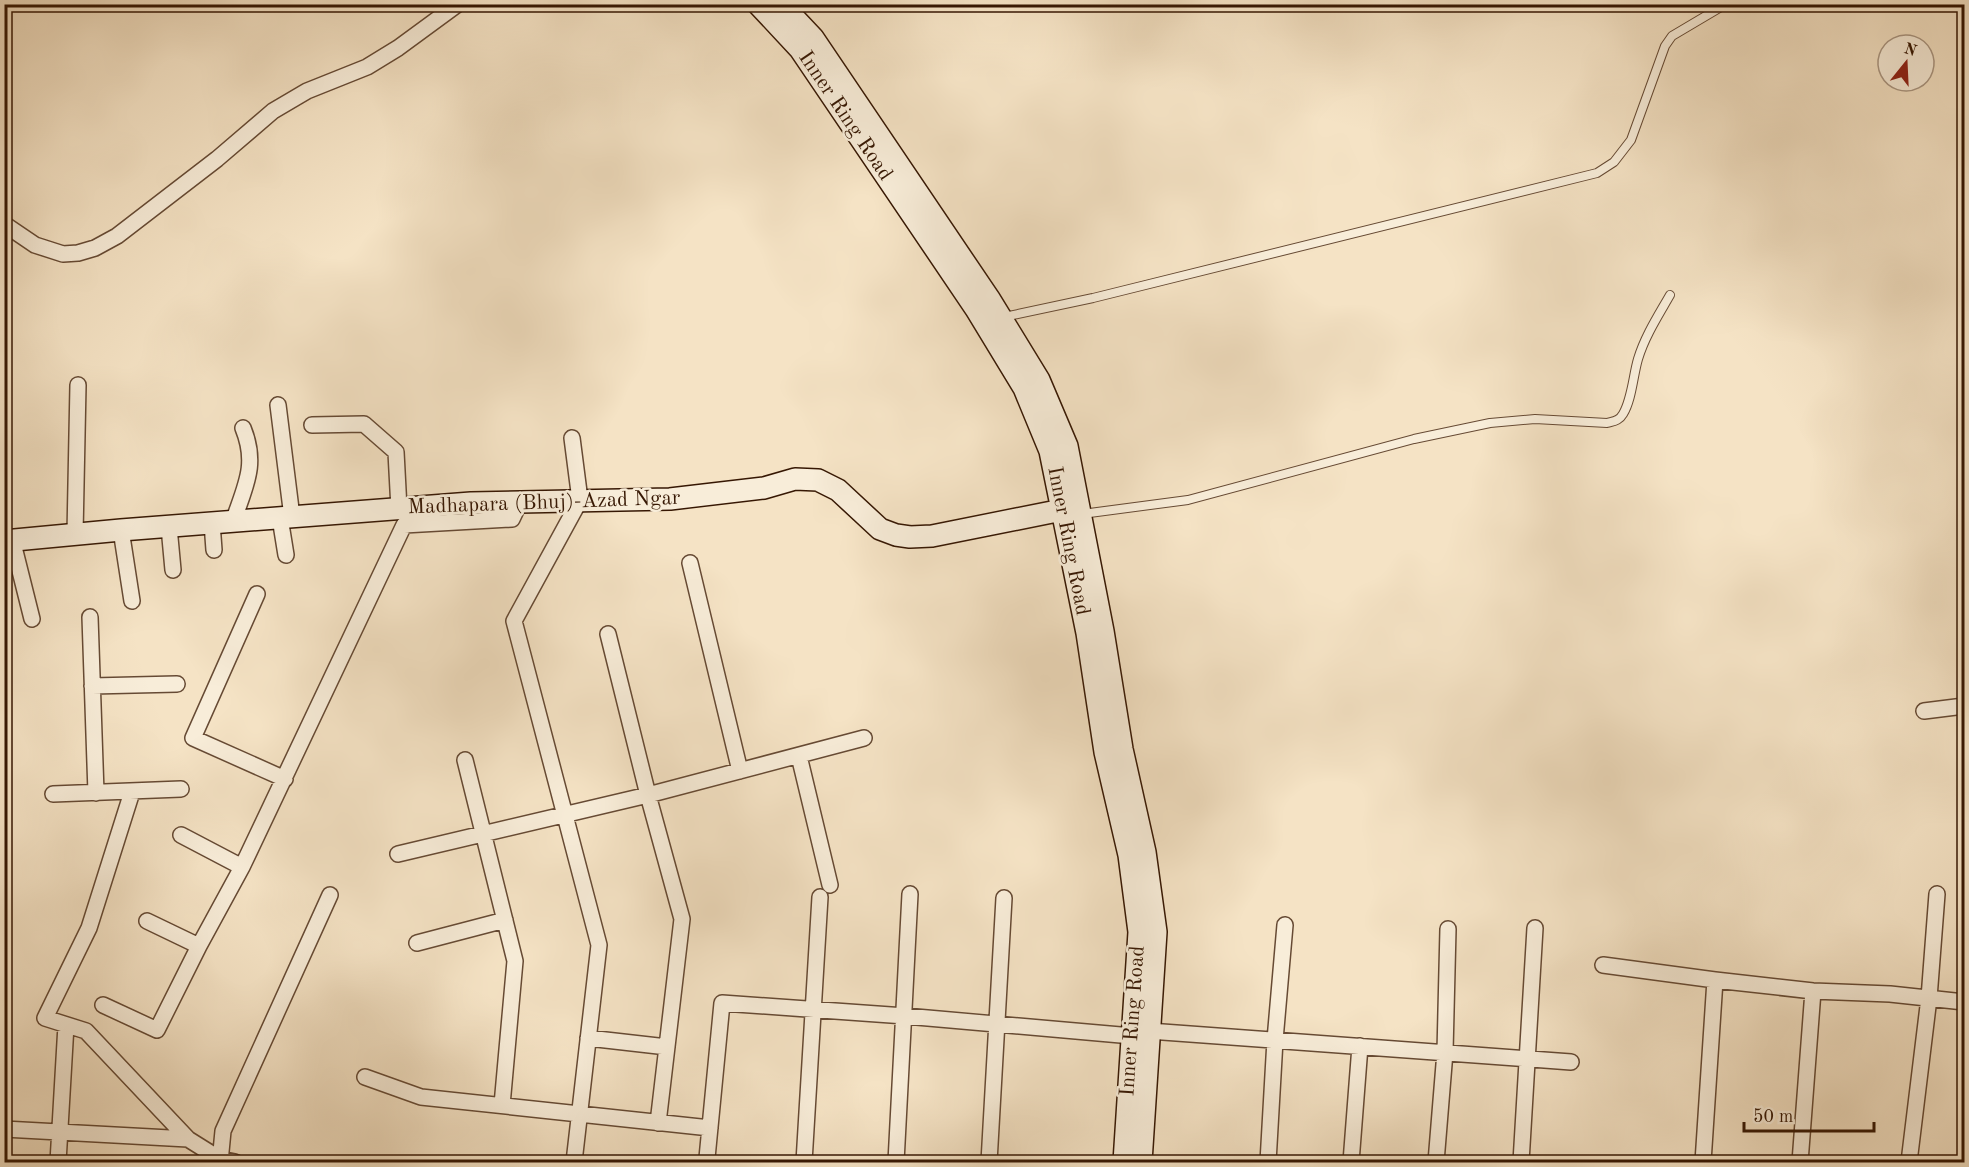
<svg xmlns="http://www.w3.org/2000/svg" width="1969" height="1167" font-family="'Old Standard TT',serif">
  <rect width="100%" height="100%" fill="#f5e3c5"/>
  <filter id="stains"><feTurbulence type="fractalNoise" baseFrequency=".00333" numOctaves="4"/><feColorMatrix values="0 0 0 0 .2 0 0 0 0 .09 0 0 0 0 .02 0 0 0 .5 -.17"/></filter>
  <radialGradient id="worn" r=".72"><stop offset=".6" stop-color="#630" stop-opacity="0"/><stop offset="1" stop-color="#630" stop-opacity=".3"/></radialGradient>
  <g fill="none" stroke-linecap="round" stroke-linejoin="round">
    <defs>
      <path id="lane" d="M1004 317 1093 298 1597 173 1614 162 1631 140 1665 46 1672 36 1726 4
        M1082 514 1188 500 1414 439 1490 423 1535 419 1607 423C1614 421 1619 421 1623 414 1632 399 1633 376 1638 359 1645 336 1658 316 1670 295"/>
      <path id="street" d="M4 224 35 245 63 254 78 253 95 248 117 236 217 159 273 111 307 91 367 67 398 48 458 4
        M278 405 292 517
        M312 425 364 424 396 452 399 509
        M572 438 580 500 514 621 599 945 574 1162
        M280 518 286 555
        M233 522C245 486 258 465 243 428
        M212 523 214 550
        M169 527 173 570
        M121 530 132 601
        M75 534 78 385
        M12 539 32 619
        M690 563 740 771
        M257 594 193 738 285 779
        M90 617 96 793
        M608 634 648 795 682 919 658 1123
        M92 686 177 684
        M1924 711 1964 706
        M799 756 830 885
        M465 760 515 961 502 1105
        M132 792 89 928 45 1018 86 1031 188 1139
        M53 794 181 789
        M181 835 242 867
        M398 854 648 795 864 738
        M147 921 199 946
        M417 943 505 920
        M1603 965 1715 980 1813 991 1890 994 1964 1002
        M103 1005 157 1030 199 946 242 867 404 525 512 519 520 502
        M1149 1031 1571 1062
        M588 1038 667 1047
        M365 1077 421 1097 710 1128
        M4 1129 188 1139 220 1159 235 1162
        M707 1158 722 1003 905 1016 1132 1036
        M58 1162 66 1025
        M220 1162 223 1131 330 895
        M804 1162 820 897
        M896 1162 910 894
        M989 1162 1004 898
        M1268 1162 1275 1040 1285 925
        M1351 1162 1360 1046
        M1436 1162 1445 1052 1448 929
        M1521 1162 1535 928
        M1703 1162 1715 980
        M1800 1162 1813 991
        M1909 1162 1929 998 1937 894"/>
      <path id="secondary" d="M758 4 800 49 976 309 1024 388 1050 451 1087 633 1105 752 1129 855 1139 932 1124 1162
        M781 4 813 38 990 300 1039 380 1067 446 1103 631 1122 749 1145 852 1156 932 1141 1162
        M4 541 121 530 471 503 670 499 764 488 795 479 818 480 838 490 880 529 896 535 910 537 932 536 1062 510"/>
    </defs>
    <use href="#lane" stroke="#664a34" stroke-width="10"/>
    <use href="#street" stroke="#664a34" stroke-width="18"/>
    <use href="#secondary" stroke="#361703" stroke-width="24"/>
    <use href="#lane" stroke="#f8edd9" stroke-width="8"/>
    <use href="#street" stroke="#f8edd9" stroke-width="15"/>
    <use href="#secondary" stroke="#f8edd9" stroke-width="21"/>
  </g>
  <g text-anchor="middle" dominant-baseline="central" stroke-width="5" stroke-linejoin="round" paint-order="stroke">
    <g font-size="21" fill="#361703" stroke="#f8edd9">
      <text transform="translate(845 116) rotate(56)">Inner Ring Road</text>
      <text transform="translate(544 503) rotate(-2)">Madhapara (Bhuj)-Azad Ngar</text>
      <text transform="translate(1068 541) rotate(79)">Inner Ring Road</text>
      <text transform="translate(1133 1021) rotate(-86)">Inner Ring Road</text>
    </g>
  </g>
  <rect width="1969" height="1167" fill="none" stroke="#f5e3c5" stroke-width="24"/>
  <rect x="6" y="6" width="1957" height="1155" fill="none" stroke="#361703" stroke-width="3"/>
  <rect x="12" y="12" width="1945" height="1143" fill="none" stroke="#361703" stroke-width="1.5"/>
  <g transform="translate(1906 63) rotate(18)"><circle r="28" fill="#f8edd9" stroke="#aa9783" stroke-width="1.5"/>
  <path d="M0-4.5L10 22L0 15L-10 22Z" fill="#8f2418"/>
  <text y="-9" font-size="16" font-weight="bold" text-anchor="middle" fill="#361703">N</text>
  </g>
  <path d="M1744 1122v9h130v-9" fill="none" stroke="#361703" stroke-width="3"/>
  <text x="1753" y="1122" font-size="18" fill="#361703" stroke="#f8edd9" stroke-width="4.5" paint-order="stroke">50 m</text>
  <rect width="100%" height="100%" filter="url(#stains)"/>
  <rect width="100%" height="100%" fill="url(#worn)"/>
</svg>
